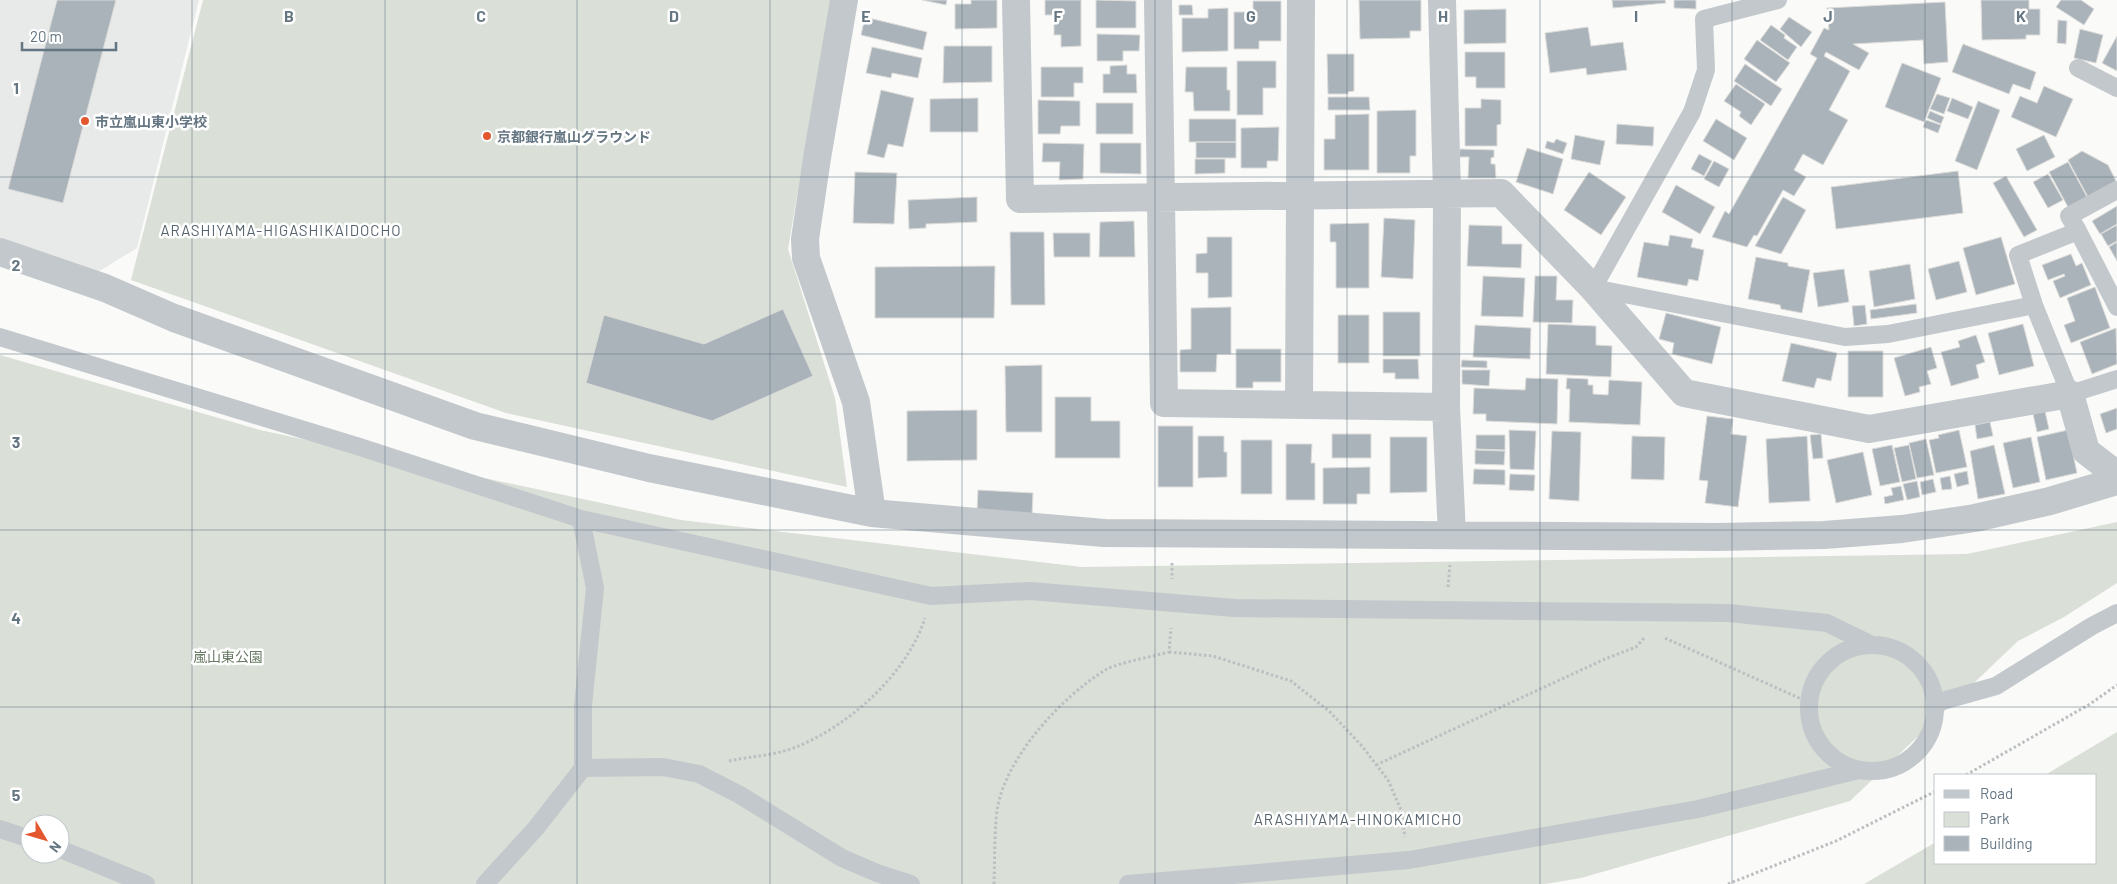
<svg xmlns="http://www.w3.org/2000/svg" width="2117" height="884" font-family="Barlow,'Noto Sans JP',sans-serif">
  <rect width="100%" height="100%" fill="#fafaf8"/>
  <path fill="#e8e9e9" d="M0 0H199L137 248 93 275 0 243Z"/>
  <path fill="#dadfd7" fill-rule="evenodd" d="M203 0H830L788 249 835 398 847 487 506 413 131 280Z
    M0 355 260 430 681 520 1082 567 1967 554 2117 522V583L2064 617 2018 641 1850 801 1581 878 1545 884H0ZM30 824H60V854H30Z
    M2117 732V884H1864L1936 842V863H2096V775H2045Z"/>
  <path fill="#aab3b9" stroke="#dcdcda" d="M57 0H116L63 203 8 189Z
    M922 0H947L946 5Z
    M971 0H997V28L955 29V4H971Z
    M1045 0H1081V46L1061 47V35H1054V15H1045Z
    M1096 0 1136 1V28H1096Z
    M1359 0H1421V31H1410V38L1360 39Z
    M1612 0H1665L1666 3 1613 8Z
    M1674 0H1696V9L1674 8Z
    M1981 0H2029V9H2040V35H2026V39L1982 40Z
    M2061 0H2081L2094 9 2084 25 2056 7Z
    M1253 1H1281V41H1259V49H1234V12H1253Z
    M1945 2 1948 62 1924 64 1923 40 1853 44 1869 53 1859 70 1826 52 1824 56 1850 71 1829 110 1848 120 1823 165 1803 154 1794 170 1806 177 1794 196 1783 190 1757 236 1754 235 1747 247 1712 237 1725 211 1729 214 1817 58 1810 54 1824 28 1829 30 1827 8Z
    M1179 5H1192L1193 15H1179Z
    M1228 8V51L1182 52V18H1208V9Z
    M1506 9V43L1464 44V10Z
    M865 17 927 32 923 50 861 35Z
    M1789 17 1812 32 1801 47 1780 29Z
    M2058 20 2067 21 2066 44 2057 43Z
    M1771 25 1785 35 1784 38 1797 47 1788 60 1760 40Z
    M1588 27 1591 46 1623 42 1627 70 1587 75 1586 68 1550 73 1545 33Z
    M2080 29 2103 35 2096 63 2074 58Z
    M1097 34 1140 35 1139 51H1123V61H1097Z
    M2117 36V71L2102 63Z
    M1757 40 1790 63 1776 82 1744 59Z
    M1963 44 2036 72 2030 90 2013 84 2009 94 1952 72Z
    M944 46H992V82L943 83Z
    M872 47 922 58 918 78 892 73 891 78 866 73Z
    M1465 52H1505V88H1476V77H1465Z
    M1327 54H1354V91L1348 92V94H1328Z
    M1237 61H1276V88H1263V115H1237Z
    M1902 63 1941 78 1924 122 1885 107Z
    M1745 64 1782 89 1771 106 1734 81Z
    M1127 65V74H1136L1137 93H1103V74H1110V66Z
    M1041 67H1083V83H1074V97H1041Z
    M1186 67H1227V90H1230V111H1194L1193 92H1185Z
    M1736 84 1765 104 1751 125 1739 116 1741 112 1724 101Z
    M2044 86 2073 99 2056 137 2011 117 2020 96 2037 103Z
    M881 90 914 98 903 147 888 144 884 158 867 154Z
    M1937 94 1950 98 1944 114 1930 109Z
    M1328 97H1369L1370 110H1328Z
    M978 98V132H930V99Z
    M1952 98 1973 107 1968 119 1947 111Z
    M1481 99 1501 100V124L1497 125V146H1465V108H1481Z
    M1038 100 1080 101V126H1061L1060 134H1038Z
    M1978 101 2000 110 1977 170 1955 161Z
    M1096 103H1133V134H1096Z
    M1416 110V156H1410V173H1377V111Z
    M1930 111 1944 117 1941 124 1927 118Z
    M1369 114V170H1324V139H1335V115Z
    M1189 119H1236V142H1189Z
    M1716 119 1747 138 1734 160 1703 141Z
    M1926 120 1941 125 1938 133 1923 127Z
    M1617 124 1654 127 1653 146 1616 144Z
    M1279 127 1278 161H1267V168H1241V128Z
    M1575 135 1605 141 1600 165 1571 159Z
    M2044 135 2055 157 2027 171 2016 149Z
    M1556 139 1567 143 1563 154 1545 148 1547 141 1554 143Z
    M1196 142H1236V158H1196Z
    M1043 143 1084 144 1083 179 1059 180 1060 162H1042Z
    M1100 143H1141V174L1100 173Z
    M1527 148 1563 159 1553 194 1516 182Z
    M1460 149 1494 150V157L1491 158V164H1495L1496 178H1468L1469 157H1459Z
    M2082 151 2108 165 2116 181 2088 197 2068 160Z
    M1699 154 1712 161 1704 176 1691 169Z
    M1195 159H1225V173L1195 174Z
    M1714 161 1729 169 1719 187 1704 179Z
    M2068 162 2087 197 2068 207 2049 172Z
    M1958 171 1963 213 1836 229 1831 187Z
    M855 172 897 173 894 224 853 223Z
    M1589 172 1626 197 1601 235 1564 210Z
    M2048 174 2063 200 2048 208 2033 182Z
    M2006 176 2037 230 2024 237 1993 183Z
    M1676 185 1715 207 1700 234 1662 212Z
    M977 197V222L926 224V228L909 229 908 200Z
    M1783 197 1806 210 1781 254 1755 246Z
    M2117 206V224L2100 234 2092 221Z
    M1384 218 1415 220 1413 279 1381 277Z
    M1134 221 1135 257H1099L1100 222Z
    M1369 223V288H1336V242H1330V224Z
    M1469 225 1502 226V244H1522L1521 268 1467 266Z
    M2117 225V241L2108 246 2101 234Z
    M1010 232H1044L1045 305H1011Z
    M1053 233H1090V257H1054Z
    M1670 235 1693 239 1691 247 1704 250 1698 281 1689 279 1687 286 1637 277 1644 242 1668 246Z
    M1207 237H1232V297L1208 298V273H1196V254L1207 253Z
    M2001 237 2015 284 1976 295 1963 248Z
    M2117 242V261L2109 247Z
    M2071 254 2076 266 2082 263 2091 285 2060 298 2053 281 2065 276 2064 274 2048 280 2042 265Z
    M1756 257 1788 263V266L1810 270 1802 313 1781 309 1780 305 1748 299Z
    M1959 261 1967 292 1936 300 1928 269Z
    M1910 264 1915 299 1874 307 1869 271Z
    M995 266 994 318H875V267Z
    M1844 269 1849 302 1818 307 1813 273Z
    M1483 276 1525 278 1523 317 1481 316Z
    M1535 276H1557L1556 300H1573L1572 323 1533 322Z
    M2095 287 2110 328 2071 343 2064 325 2075 321 2067 298Z
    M1916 304 1917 313 1871 319 1870 310Z
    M1865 305 1867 324 1854 326 1852 306Z
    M1231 307V354H1217L1216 372H1180V350L1191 349V308Z
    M783 309 813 376 712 421 586 383 604 315 704 344Z
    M1383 312H1420V356H1383Z
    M1666 313 1721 327 1712 364 1672 354 1674 343 1659 339Z
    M1338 315H1369V363H1338Z
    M1548 324 1596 326V345L1612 346 1611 377 1546 374Z
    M2023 324 2034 366 1999 375 1988 333Z
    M1475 325 1531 328 1530 359 1473 357Z
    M2116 328 2117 364 2092 374 2080 342Z
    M1976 335 1985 362 1976 365 1979 378 1951 386 1941 352 1960 347 1958 341Z
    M1791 343 1837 353 1831 381 1817 378 1814 388 1782 381Z
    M1931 347 1937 368 1927 371 1931 384 1919 387 1920 392 1905 396 1894 358Z
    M1236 349H1281V382H1253V388H1236Z
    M1848 351H1883V397H1848Z
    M1383 359H1418L1419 379H1395V373H1383Z
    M1462 360 1487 361V368L1461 367Z
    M1042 365V432H1006L1005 366Z
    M1462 370H1490L1489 386 1462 384Z
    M1526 378 1558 379 1557 424 1486 421V414H1473L1474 388 1525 390Z
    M1567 378 1588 379V385H1593V394L1608 395 1609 380 1642 382 1640 425 1569 422 1570 389H1566Z
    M1055 397H1091V421H1120V458H1055Z
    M2117 408V429L2106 433 2100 414Z
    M977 410V460L907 461V411Z
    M2045 411 2049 429 2037 432 2033 414Z
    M1707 416 1733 419 1731 434 1747 436 1738 507 1705 503 1708 481 1699 480Z
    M1990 422 1993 436 1977 439 1975 425Z
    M1158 426H1193V487H1158Z
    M1509 430 1536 431 1534 470 1510 469Z
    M1959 430 1967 467 1936 473 1929 440 1939 438 1938 435Z
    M2068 430 2077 473 2046 480 2037 437Z
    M1552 431 1581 432 1579 501 1549 499Z
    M1332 434H1371V458H1332Z
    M1821 434 1823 458 1813 459 1810 435Z
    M1476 435H1505V450L1476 449Z
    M1198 436H1224V452H1227V477L1198 478Z
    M1632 436 1665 437 1664 480 1631 479Z
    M1807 436 1810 501 1769 503 1766 439Z
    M1390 437H1427V492L1390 493Z
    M2031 437 2040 482 2013 488 2003 443Z
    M1926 439 1934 475 1917 478 1909 443Z
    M1241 440H1272V494H1241Z
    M1286 444H1312L1311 463H1315V500H1286Z
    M1892 445 1900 482 1880 486 1872 449Z
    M1909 445 1916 479 1902 482 1894 448Z
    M1994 445 2005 494 1978 499 1970 451Z
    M1475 450 1505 451 1504 465 1475 464Z
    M1863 452 1872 495 1836 503 1827 460Z
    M1370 467V494H1357V504H1323V468Z
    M1474 469 1505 470V485L1473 484Z
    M1967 471 1969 484 1957 487 1954 474Z
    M1510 474 1535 475 1534 491 1509 490Z
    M1950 476 1952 489 1942 490 1940 478Z
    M1933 479 1936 492 1922 495 1920 482Z
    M1917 481 1920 497 1907 500 1903 484Z
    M1901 486 1904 500 1885 504 1884 497 1893 495 1891 488Z
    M978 490 1033 493 1032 514 977 512Z"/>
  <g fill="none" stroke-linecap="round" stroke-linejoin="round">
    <path stroke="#bbbfc2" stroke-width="3" stroke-dasharray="2.5 2.5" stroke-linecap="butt" d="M1172 563V579
      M1448 587 1450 565
      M1665 638 1808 702
      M1169 652 1213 656 1291 681 1329 711 1362 746 1388 780 1401 810 1405 837
      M729 761C751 756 774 756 796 747 849 726 907 674 925 618
      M1376 765 1605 659 1636 647 1644 638
      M1966 775 2090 704 2117 685
      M994 884C995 860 994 835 997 811 1004 759 1062 696 1107 669 1118 663 1155 656 1169 652L1171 628
      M1728 884 1836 841 1936 791"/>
    <path stroke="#c3c8cc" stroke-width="18" d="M1778 0 1704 19 1706 70 1692 112 1593 288 1845 337 1888 334 2034 305 2018 255 2078 231 2069 216 2117 190
      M2078 68 2117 88
      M2078 231 2117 307
      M2034 305 2070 394 2117 379
      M0 337 360 447 581 519 931 596 1030 591 1234 608 1728 613 1827 623 1870 644
      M1809 708a63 63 0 1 1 126 0a63 63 0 1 1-126 0Z
      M1935 703 1996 686 2092 626 2117 613
      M583 768 663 767 699 774 740 795 842 858 877 873 911 884
      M0 829 30 839
      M60 849 146 884
      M485 884 536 828 583 768V705L595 588 581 519
      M1128 884 1409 860 1698 809 1859 770"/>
    <path stroke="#c3c8cc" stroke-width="28" d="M844 0 817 158 805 239 806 258 856 402 872 513
      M1016 0 1020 199 1501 193 1593 288 1684 393 1869 429 2070 394 2086 451 2117 475
      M1158 0 1164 403 1446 407
      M1442 0 1447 194 1446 407 1452 535
      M0 252 105 288 174 318 475 426 649 468 872 513 1104 533 1718 537 1824 535 1902 529 1975 518 2050 501 2117 481
      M1299 405 1301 0"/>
  </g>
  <path fill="none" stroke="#657683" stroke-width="1" stroke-opacity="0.55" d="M192 0V884M385 0V884M577 0V884M770 0V884M962 0V884M1155 0V884M1347 0V884M1540 0V884M1732 0V884M1925 0V884M0 177H2117M0 354H2117M0 530H2117M0 707H2117"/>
  <g fill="#e4572e" stroke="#fff" stroke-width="2">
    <circle cx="85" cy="121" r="5"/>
    <circle cx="487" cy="136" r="5"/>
  </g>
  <g text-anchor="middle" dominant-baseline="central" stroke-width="5" stroke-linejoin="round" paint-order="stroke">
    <g font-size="14" font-weight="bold" fill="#657683" stroke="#fff" text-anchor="start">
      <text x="95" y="121">市立嵐山東小学校</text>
      <text x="497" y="136">京都銀行嵐山グラウンド</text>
    </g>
    <g font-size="14" fill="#687a64" stroke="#fff">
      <text x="228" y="656">嵐山東公園</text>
    </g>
    <g font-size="15" letter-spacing="1" fill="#57646e" stroke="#fff">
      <text x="281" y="230">ARASHIYAMA-HIGASHIKAIDOCHO</text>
      <text x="1358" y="819">ARASHIYAMA-HINOKAMICHO</text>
    </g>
  </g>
  <g font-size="16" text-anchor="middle" font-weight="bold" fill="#657683" stroke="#fff" stroke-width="5" stroke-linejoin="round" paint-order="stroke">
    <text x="289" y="22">B</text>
    <text x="481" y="22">C</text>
    <text x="674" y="22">D</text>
    <text x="866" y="22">E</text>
    <text x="1058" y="22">F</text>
    <text x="1251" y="22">G</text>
    <text x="1443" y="22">H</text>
    <text x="1636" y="22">I</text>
    <text x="1828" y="22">J</text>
    <text x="2021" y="22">K</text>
    <text x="16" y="94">1</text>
    <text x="16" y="271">2</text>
    <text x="16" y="448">3</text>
    <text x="16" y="624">4</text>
    <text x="16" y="801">5</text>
  </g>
  <rect x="1934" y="774" width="162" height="90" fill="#ffffff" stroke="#c1c8cd"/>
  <rect x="1944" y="790" width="25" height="8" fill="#c3c8cc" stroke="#c1c8cd"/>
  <text x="1980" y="799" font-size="15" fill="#657683">Road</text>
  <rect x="1944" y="812" width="25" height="15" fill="#dadfd7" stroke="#c1c8cd"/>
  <text x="1980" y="824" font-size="15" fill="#657683">Park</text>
  <rect x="1944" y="836" width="25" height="15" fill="#aab3b9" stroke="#c1c8cd"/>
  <text x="1980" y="849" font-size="15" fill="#657683">Building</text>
  <g transform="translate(45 839) rotate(128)"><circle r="24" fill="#ffffff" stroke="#c1c8cd"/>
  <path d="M0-4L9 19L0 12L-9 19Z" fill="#e4572e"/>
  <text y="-8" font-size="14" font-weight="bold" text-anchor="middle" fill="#657683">N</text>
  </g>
  <path d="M22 42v8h94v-8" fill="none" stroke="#657683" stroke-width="2.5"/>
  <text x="30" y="42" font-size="15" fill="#657683" stroke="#ffffff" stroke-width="4" paint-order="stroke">20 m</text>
</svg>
